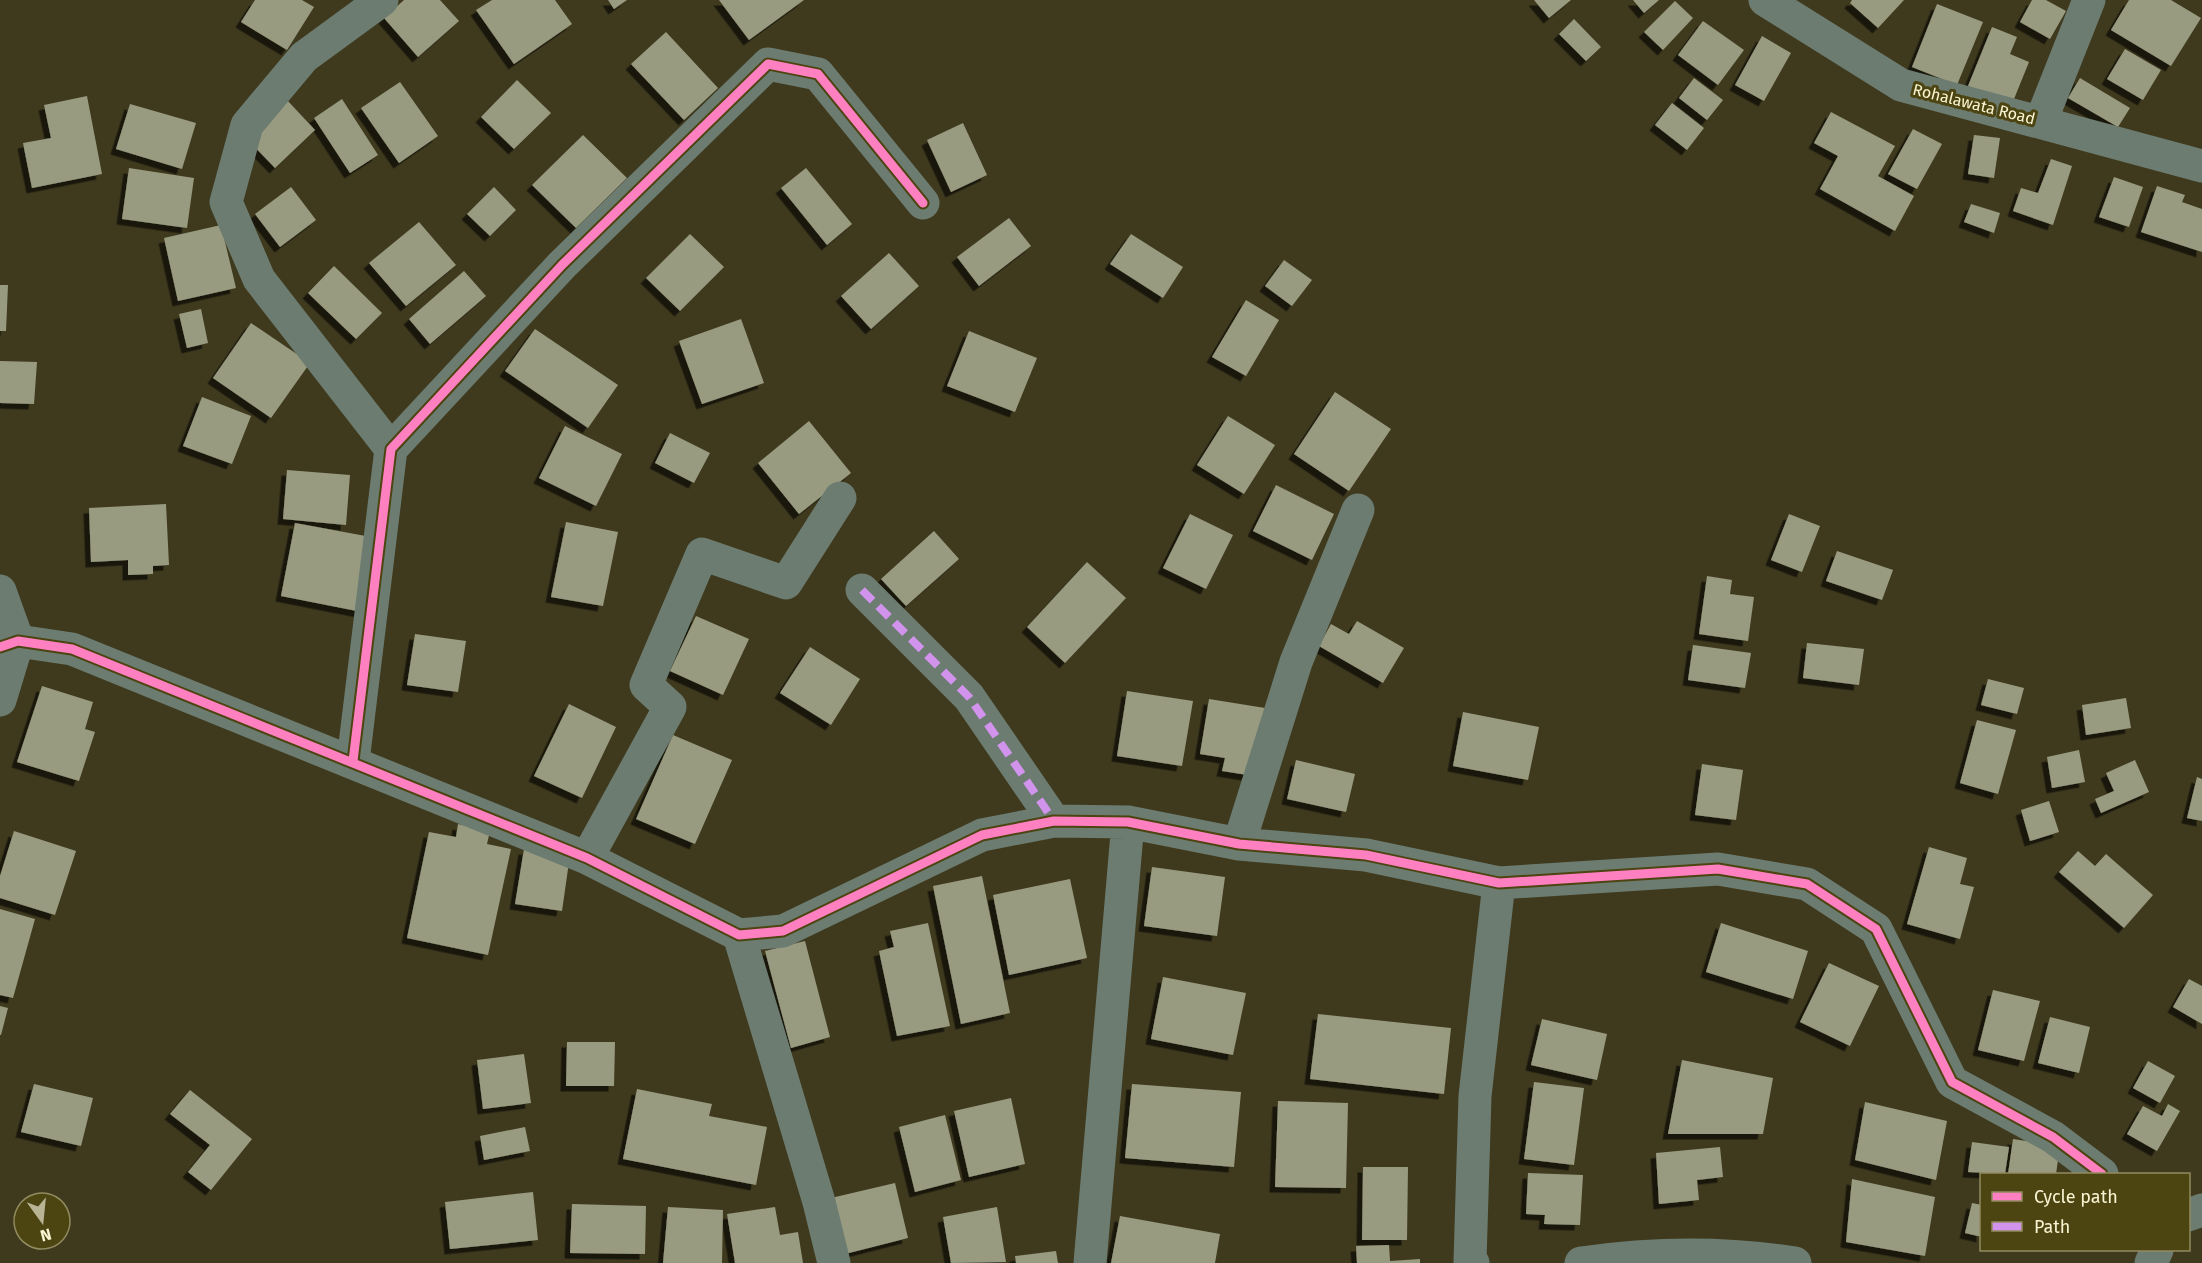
<svg xmlns="http://www.w3.org/2000/svg" width="2202" height="1263" font-family="'Fira Sans',sans-serif">
  <defs>
    <filter id="shadow"><feDropShadow dx="-5.5" dy="5.5" stdDeviation="0" flood-color="#0009"/></filter>
  </defs>
  <rect width="100%" height="100%" fill="#3f3a1e"/>
  <path fill="#999b81" filter="url(#shadow)" d="M255 0H302L314 7 287 50 241 22Z
    M404 0H440L459 21 418 57 384 18Z
    M492 0H555L572 24 514 64 476 10Z
    M608 0H627L614 9Z
    M719 0H804L749 40Z
    M1534 0H1571L1549 18Z
    M1633 0H1659L1644 13Z
    M1852 0H1904L1878 28 1850 3Z
    M2032 0H2046L2066 11 2050 39 2020 22Z
    M2129 0H2171L2201 18 2171 66 2111 30Z
    M1675 1 1693 18 1663 50 1644 32Z
    M1937 4 1983 22 1957 85 1912 67Z
    M1574 19 1601 47 1586 61 1559 34Z
    M1703 21 1744 50 1718 85 1678 55Z
    M1992 27 2017 37 2010 54 2029 62 2012 104 1968 86Z
    M666 32 718 88 684 120 631 64Z
    M1762 36 1791 53 1764 101 1735 85Z
    M2125 49 2161 70 2143 100 2107 79Z
    M1694 78 1723 100 1707 120 1679 98Z
    M2080 78 2130 108 2118 127 2068 98Z
    M517 80 551 113 514 149 481 117Z
    M400 82 438 136 399 163 361 108Z
    M87 96 102 174 32 188 23 143 51 138 44 105Z
    M342 99 378 155 350 173 314 118Z
    M287 100 315 130 275 168 247 139Z
    M1672 103 1704 128 1687 150 1655 125Z
    M130 104 196 123 182 169 116 149Z
    M1831 112 1895 146 1878 176 1914 196 1895 231 1820 189 1838 156 1814 143Z
    M963 123 987 175 951 192 927 140Z
    M1913 129 1942 144 1917 189 1888 174Z
    M583 135 627 178 576 228 532 185Z
    M1974 135 2000 138 1994 178 1968 174Z
    M2051 159 2072 166 2053 225 2013 211 2021 188 2038 193Z
    M129 168 194 178 187 228 122 219Z
    M806 168 852 224 827 245 781 188Z
    M2114 177 2143 187 2129 227 2099 217Z
    M2157 186 2185 195 2182 202 2202 209V252L2141 232Z
    M291 187 316 220 280 247 255 214Z
    M494 187 516 210 490 236 467 214Z
    M1971 204 2000 213 1994 233 1964 222Z
    M1009 218 1031 246 979 286 957 257Z
    M419 222 456 265 406 306 369 263Z
    M221 225 236 288 178 301 164 238Z
    M690 234 724 267 680 311 646 278Z
    M1131 234 1183 267 1163 298 1110 264Z
    M889 253 919 286 871 329 841 296Z
    M1284 260 1312 280 1292 306 1265 286Z
    M334 266 382 313 356 339 308 293Z
    M464 271 486 296 430 344 409 319Z
    M0 285H8L6 331H0Z
    M1246 300 1279 320 1246 376 1212 357Z
    M201 309 208 343 187 348 179 314Z
    M741 319 764 383 702 404 679 341Z
    M251 323 310 363 271 418 213 378Z
    M535 329 618 385 588 428 505 371Z
    M969 331 1037 358 1015 412 947 386Z
    M0 361 37 362 34 404 0 403Z
    M1335 392 1391 429 1349 491 1294 454Z
    M202 397 251 416 232 464 183 446Z
    M1228 416 1275 445 1244 494 1197 465Z
    M809 421 851 473 799 514 758 463Z
    M565 426 622 454 596 506 539 478Z
    M670 433 710 453 694 483 655 463Z
    M287 470 350 475 346 525 283 519Z
    M1276 485 1334 514 1312 560 1253 531Z
    M166 504 169 565 153 566V574L128 575V560L91 562 89 508Z
    M1190 514 1233 535 1206 589 1163 568Z
    M1789 514 1820 526 1802 572 1771 560Z
    M566 522 618 532 603 606 551 597Z
    M295 523 382 539 367 613 281 596Z
    M934 531 959 559 906 606 881 579Z
    M1837 551 1893 570 1882 600 1826 581Z
    M1087 562 1126 598 1065 663 1027 627Z
    M1707 576 1732 580 1730 594 1754 597 1748 641 1699 634Z
    M696 616 749 639 723 695 670 671Z
    M1357 621 1404 648 1383 683 1319 646 1331 624 1349 634Z
    M415 634 466 641 458 692 407 685Z
    M1807 643 1864 649 1859 685 1803 678Z
    M1693 645 1751 653 1745 688 1688 680Z
    M810 647 860 679 831 725 780 693Z
    M1988 679 2024 688 2017 714 1981 705Z
    M42 686 93 702 85 729 95 732 79 781 17 762Z
    M1127 691 1193 701 1182 766 1117 756Z
    M2126 698 2131 728 2086 735 2082 705Z
    M1209 699 1265 708 1254 776 1222 771 1225 758 1200 754Z
    M569 704 616 727 582 798 534 776Z
    M1463 712 1539 727 1528 780 1453 766Z
    M1977 720 2016 730 1998 794 1960 783Z
    M673 735 732 760 695 844 636 819Z
    M2079 750 2085 782 2052 788 2047 757Z
    M1296 760 1355 774 1346 812 1287 799Z
    M2135 760 2149 792 2101 813 2095 799 2114 791 2106 773Z
    M1702 764 1743 770 1736 820 1695 815Z
    M2197 777 2202 779V821L2187 818Z
    M2049 801 2059 832 2030 841 2021 810Z
    M458 824 490 831 487 844 511 849 488 955 407 938 429 832 456 837Z
    M14 831 76 851 55 915 0 898V876Z
    M1929 847 1967 858 1960 884 1974 887 1960 939 1907 924Z
    M524 849 570 855 562 911 515 904Z
    M2078 851 2095 866 2106 854 2153 895 2124 928 2059 872Z
    M1152 867 1225 877 1217 936 1144 926Z
    M982 876 1010 1013 961 1024 933 886Z
    M1070 879 1087 958 1009 975 993 895Z
    M0 909 35 919 13 998 0 995Z
    M928 923 950 1026 897 1036 879 951 894 947 890 931Z
    M1721 923 1808 951 1793 999 1706 972Z
    M805 941 830 1037 791 1048 765 951Z
    M1829 963 1879 986 1850 1046 1800 1022Z
    M1163 977 1246 993 1233 1055 1151 1039Z
    M2189 979 2202 986V1024L2173 1007Z
    M1993 990 2040 1001 2024 1061 1978 1050Z
    M0 1006 8 1008 1 1035H0Z
    M1318 1014 1451 1028 1444 1094 1310 1079Z
    M2050 1017 2090 1027 2079 1073 2038 1063Z
    M1542 1019 1607 1034 1597 1080 1531 1065Z
    M567 1042H615L614 1086H566Z
    M524 1054 531 1103 483 1109 477 1060Z
    M1682 1060 1773 1078 1763 1134H1668Z
    M2148 1061 2175 1076 2160 1103 2133 1088Z
    M1534 1082 1584 1088 1574 1165 1524 1159Z
    M34 1084 93 1098 81 1146 21 1132Z
    M1132 1084 1241 1092 1234 1167 1125 1158Z
    M637 1089 712 1104 709 1116 767 1127 756 1185 623 1159Z
    M190 1090 252 1139 211 1190 188 1172 210 1145 170 1114Z
    M1011 1098 1025 1164 969 1177 954 1111Z
    M1278 1101 1348 1103 1346 1188 1275 1187Z
    M1865 1102 1947 1121 1936 1180 1855 1160Z
    M2168 1104 2180 1111 2157 1151 2127 1134 2143 1106 2162 1116Z
    M945 1115 961 1180 915 1192 899 1127Z
    M525 1127 530 1151 484 1160 480 1136Z
    M2013 1139 2060 1146 2056 1174H2008Z
    M1972 1142 2009 1147 2005 1174 1968 1172Z
    M1720 1147 1723 1177 1697 1180 1699 1200 1659 1204 1656 1153Z
    M1363 1167H1408L1407 1240H1362Z
    M1528 1173 1583 1175 1580 1225 1544 1224 1545 1215 1526 1214Z
    M1852 1179 1935 1197 1925 1256 1846 1242Z
    M895 1183 908 1238 845 1254 831 1198Z
    M533 1192 538 1240 450 1249 445 1202Z
    M1972 1203 1982 1205V1237L1965 1233Z
    M572 1204 646 1206 645 1254 570 1253Z
    M668 1207 723 1210 722 1263H663Z
    M775 1207 780 1235 798 1232 803 1263H735L727 1214Z
    M997 1207 1006 1262 951 1263 943 1217Z
    M1120 1216 1220 1234 1215 1263H1111Z
    M1389 1245 1390 1261 1420 1259V1263H1357L1356 1246Z
    M1056 1251 1058 1263H1016L1015 1256Z"/>
  <g fill="none" stroke-linecap="round" stroke-linejoin="round">
    <path stroke="#6c7c70" stroke-width="33" d="M382 0 304 57 247 125 226 202 259 279 391 449
      M1765 0 1901 85 2202 166
      M2041 121 2089 0
      M862 590 969 697 1054 821
      M0 591 18 641 0 700
      M0 647 18 641 72 649 587 858 739 935 783 931 982 835 1054 821 1128 822 1239 844 1366 855 1499 883 1718 869 1807 884 1876 929 1952 1082 2053 1137 2102 1174
      M353 761 391 449 562 265 768 64 818 74 923 203
      M1239 844 1296 662 1358 510
      M587 858 670 707 646 685 702 554 786 583 840 498
      M739 935 819 1202 834 1263
      M2188 1215 2202 1210
      M1090 1263 1128 822
      M1473 1263 1470 1261 1475 1096 1499 883
      M1581 1263C1650 1253 1725 1252 1795 1263
      M2151 1263 2157 1250"/>
    <path stroke="#d193ec" stroke-width="8" stroke-dasharray="15 8" stroke-linecap="butt" d="M862 590 969 697 1054 821"/>
    <defs>
      <path id="cycleway" d="M0 647 18 641 72 649 587 858 739 935 783 931 982 835 1054 821 1128 822 1239 844 1366 855 1499 883 1718 869 1807 884 1876 929 1952 1082 2053 1137 2102 1174
        M353 761 391 449 562 265 768 64 818 74 923 203"/>
    </defs>
    <use href="#cycleway" stroke="#4c4411" stroke-width="13"/>
    <use href="#cycleway" stroke="#ff80c0" stroke-width="9"/>
  </g>
  <g text-anchor="middle" dominant-baseline="central" stroke-width="6" stroke-linejoin="round" paint-order="stroke">
    <g font-size="16" fill="#f9f5d3" stroke="#4c4411">
      <text transform="translate(1974 104) rotate(14)">Rohalawata Road</text>
    </g>
  </g>
  <rect x="1980" y="1173" width="210" height="78" fill="#4c4411" stroke="#918b5f" stroke-width="1.5"/>
  <rect x="1992" y="1192" width="30" height="9" fill="#ff80c0" stroke="#918b5f" stroke-width="1.5"/>
  <text x="2034" y="1203" font-size="18" fill="#f9f5d3">Cycle path</text>
  <rect x="1992" y="1222" width="30" height="9" fill="#d193ec" stroke="#918b5f" stroke-width="1.5"/>
  <text x="2034" y="1233" font-size="18" fill="#f9f5d3">Path</text>
  <g transform="translate(42 1221) rotate(165)"><circle r="28" fill="#4c4411" stroke="#918b5f" stroke-width="1.5"/>
  <path d="M0-4.5L10 22L0 15L-10 22Z" fill="#b8b494"/>
  <text y="-9" font-size="16" font-weight="bold" text-anchor="middle" fill="#f9f5d3">N</text>
  </g>
</svg>
